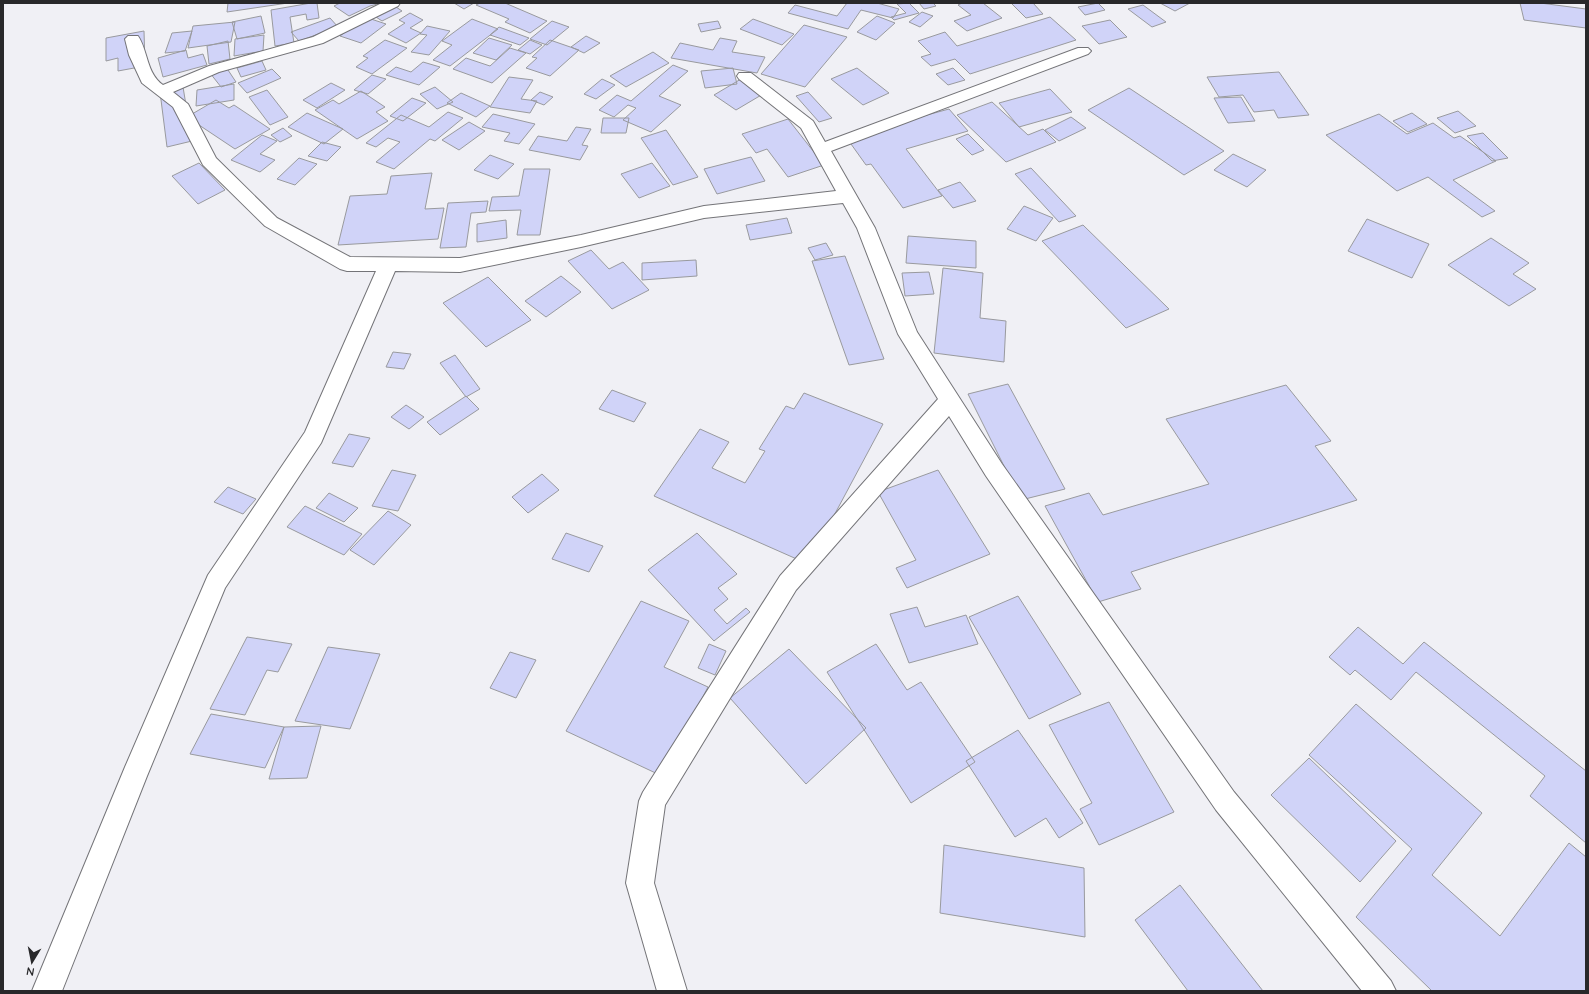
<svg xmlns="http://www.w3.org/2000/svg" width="1589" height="994" font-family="Quicksand,sans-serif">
  <rect width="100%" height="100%" fill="#f0f0f5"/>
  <path fill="#d0d3f8" stroke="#999a9e" d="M228 3H288L227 12Z
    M311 3H317L319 18 307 20 306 14 290 17 294 43 275 46 271 10Z
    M340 3H381L370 6 349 16 334 6Z
    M454 3H474L464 9Z
    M480 3H505L547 21 530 33 505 22 509 19 476 5Z
    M847 3H877L899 9 893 18 861 10 848 29 788 13 795 5 837 16Z
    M909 3 919 13 894 20 891 17 906 13 897 4Z
    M919 3H933L936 6 924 9Z
    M962 3H983L1002 18 967 31 954 21 971 15 958 5Z
    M1011 3H1033L1043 14 1026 18Z
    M1098 3 1105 10 1085 15 1078 7Z
    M1160 3H1190L1175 11Z
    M1520 3H1540L1586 9V28L1524 20Z
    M393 5 402 11 382 21 373 15Z
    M1143 5 1166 22 1152 27 1128 9Z
    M922 12 933 16 920 27 909 22Z
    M410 13 423 20 410 28 421 33 406 43 388 34 405 23 399 20Z
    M261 16 265 33 237 39 232 22Z
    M877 16 895 23 876 40 857 32Z
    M365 17 386 24 361 43 340 36Z
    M1050 17 1076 40 970 74 955 59 931 66 921 57 931 54 918 41 945 32 957 46Z
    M330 18 338 27 299 41 291 32Z
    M472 19 498 29 450 66 433 60 452 45 442 41Z
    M753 19 794 34 782 45 740 29Z
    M1110 20 1127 37 1099 44 1082 26Z
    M552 21 569 27 547 45 530 39Z
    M718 21 721 28 701 32 698 24Z
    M235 22 231 42 188 48 193 26Z
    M804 25 847 37 805 87 761 74Z
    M427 26 450 31 429 55 411 52 427 35 420 34Z
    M499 27 529 38 520 45 490 35Z
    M144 31 145 66 118 71V58L106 61V38Z
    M192 31 185 51 165 53 172 33Z
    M264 35 263 51 234 56 235 39Z
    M586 36 600 43 584 53 571 47Z
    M489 38 512 45 496 60 473 53Z
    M720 38 737 41 732 52 765 57 757 73 671 58 680 43 713 50Z
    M385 40 407 48 372 74 356 67 368 58 363 56Z
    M530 40 542 45 530 54 518 50Z
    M550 40 579 50 550 76 526 68 537 58 532 57Z
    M228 41 230 59 209 64 207 46Z
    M510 48 526 53 492 83 453 69 466 58 490 66Z
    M186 50 188 58 203 54 207 65 163 77 158 58Z
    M653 52 669 63 626 87 610 76Z
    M262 61 266 70 241 77 237 68Z
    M423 62 440 67 419 85 386 75 396 67 411 72Z
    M673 65 688 71 659 96 681 105 651 132 623 120 636 108 628 105 614 117 599 110 617 95 631 101Z
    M226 67 236 82 221 87 210 73Z
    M733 68 737 84 705 88 701 71Z
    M857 68 889 93 863 105 831 79Z
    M953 68 965 80 948 85 936 74Z
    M272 69 281 78 247 93 238 83Z
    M1279 72 1309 115 1278 118 1274 110 1254 112 1243 95 1219 97 1207 77Z
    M372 75 386 79 368 94 354 90Z
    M509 77 533 80 521 99 537 101 530 113 490 107Z
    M602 79 615 85 596 99 584 94Z
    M741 79 763 94 736 110 714 95Z
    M331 83 345 90 317 108 303 100Z
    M234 84V100L196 106 197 90Z
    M183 87 192 141 167 147 160 92Z
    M435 87 453 102 437 109 420 94Z
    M1129 88 1224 151 1184 175 1088 110Z
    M1050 89 1072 112 1019 127 999 103Z
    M267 90 288 117 270 125 249 97Z
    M361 91 385 107 376 112 388 121 357 139 315 110 333 100 339 104Z
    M540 92 553 97 544 105 531 100Z
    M808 92 832 118 819 122 796 96Z
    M461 93 490 106 476 117 447 103Z
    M1241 97 1255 121 1228 123 1214 98Z
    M412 98 426 103 403 121 390 116Z
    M216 100 229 108 234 105 270 129 235 149 187 117Z
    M992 102 1028 135 1043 129 1056 142 1006 162 957 115Z
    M949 109 968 131 906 149 942 196 903 208 871 164 866 165 846 137Z
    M1458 111 1476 126 1455 133 1437 118Z
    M448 112 463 118 435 141 430 139 394 169 376 162 400 142 388 138 376 147 366 143 401 115 429 127Z
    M307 113 343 129 324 144 288 127Z
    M1412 113 1427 124 1408 132 1393 121Z
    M493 114 535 124 519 144 504 141 510 133 482 127Z
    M1379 114 1407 134 1433 123 1454 138 1460 136 1496 161 1453 180 1495 211 1482 217 1428 177 1397 191 1326 135Z
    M1071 117 1086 128 1059 141 1045 130Z
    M603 118H629L626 133H601Z
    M788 119 824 165 788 177 767 149 756 153 742 134Z
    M469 122 485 131 459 150 442 140Z
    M576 127 591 129 582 145 588 146 580 160 529 150 538 136 567 141Z
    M283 128 292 136 280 142 271 135Z
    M666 130 698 177 673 185 641 138Z
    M1483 133 1508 158 1492 161 1467 136Z
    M968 134 984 150 972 155 956 139Z
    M262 135 277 141 260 154 275 160 260 172 231 160Z
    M322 142 341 147 327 161 308 156Z
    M1233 154 1266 170 1247 187 1214 170Z
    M490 155 514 164 498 179 474 170Z
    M751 157 765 181 717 194 704 169Z
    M299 158 317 164 295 185 277 179Z
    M199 163 225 190 198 204 172 176Z
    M652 163 670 186 639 198 621 174Z
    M1031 168 1076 216 1059 222 1015 174Z
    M524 169H550L540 235H517L521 210 489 211 492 197 519 196Z
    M432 173 425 209 444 208 438 239 338 245 350 196 387 194 391 176Z
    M960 182 976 201 953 208 938 190Z
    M488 201 486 212 471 213 466 247 440 248 448 203Z
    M1024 206 1053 218 1036 241 1007 229Z
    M787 218 792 233 750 240 746 225Z
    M1367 219 1429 244 1412 278 1348 251Z
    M506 220 507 238 477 242V224Z
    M1083 225 1169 309 1126 328 1042 241Z
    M908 236 976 241V268L906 263Z
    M1491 238 1529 263 1513 274 1536 289 1509 306 1448 265Z
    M826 243 833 255 815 260 808 248Z
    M591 250 609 269 623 262 649 290 612 309 568 261Z
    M845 256 884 359 849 365 812 261Z
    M696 260 697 276 642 280V263Z
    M943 268 983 273 980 318 1006 321 1004 362 934 353Z
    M929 272 934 294 905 296 902 273Z
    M561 276 581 292 546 317 525 301Z
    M488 277 531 320 486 347 443 303Z
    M393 352 411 354 404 369 386 367Z
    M455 355 480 389 466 397 440 363Z
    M1008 384 1065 489 1021 500 968 394Z
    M1286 385 1331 441 1315 446 1357 500 1131 572 1141 589 1098 602 1045 506 1089 493 1103 515 1209 484 1166 419Z
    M612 390 646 403 634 422 599 409Z
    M804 393 883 424 808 564 654 496 700 429 729 442 712 468 745 483 765 451 759 449 786 406 794 409Z
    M466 396 479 409 440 435 427 422Z
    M406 405 424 417 409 429 391 417Z
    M349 434 370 438 353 467 332 463Z
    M392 470 416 475 398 511 372 506Z
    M938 470 990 554 907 588 896 568 916 560 878 492Z
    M542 474 559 490 528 513 512 497Z
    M228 487 256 499 243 514 214 502Z
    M329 493 358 508 344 522 316 508Z
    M305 506 362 534 344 555 287 527Z
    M388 511 411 525 374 565 350 550Z
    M566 533 603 546 589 572 552 559Z
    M697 533 737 574 718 588 728 599 714 610 727 624 746 608 750 612 714 641 648 570Z
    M1018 596 1081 694 1029 719 969 617Z
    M641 601 689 621 664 667 708 687 662 776 566 731Z
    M917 607 925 627 966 615 978 644 909 663 890 614Z
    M1358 627 1403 664 1424 642 1586 771V843L1530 796 1545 776 1416 672 1391 700 1355 670 1350 675 1329 657Z
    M247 637 292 644 278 672 267 670 245 715 210 709Z
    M709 644 726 651 715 675 698 668Z
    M876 644 907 690 921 682 975 762 911 803 827 672Z
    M328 647 380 654 350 729 295 721Z
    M789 649 866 728 806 784 730 698Z
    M510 652 536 660 516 698 490 688Z
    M1109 702 1174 812 1099 845 1080 809 1092 803 1049 725Z
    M1356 704 1482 813 1432 875 1500 936 1569 843 1586 857V991H1432L1356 917 1412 849 1309 755Z
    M211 714 284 727 265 768 190 754Z
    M321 726 307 778 269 779 284 727Z
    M1018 730 1083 823 1059 838 1046 818 1015 837 966 761Z
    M1309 758 1396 841 1360 882 1271 795Z
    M944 845 1084 868 1085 937 940 913Z
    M1180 885 1263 991H1188L1135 920Z"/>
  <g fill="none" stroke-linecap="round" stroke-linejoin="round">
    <defs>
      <path id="street" d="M382 3H400L398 6 323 43 219 72 173 92 188 104 216 158 277 218 350 257 460 258 581 235 704 206 836 191 801 128 739 79 737 76 739 73H751L813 121 825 142 1078 48H1088L1091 51 1088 54 831 151 875 228 917 332 1002 464 1234 792 1391 981 1396 991H1362L1216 810 986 476 949 416 796 590 665 805 654 883 687 991H657L626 883 639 801 643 792 780 576 938 399 898 334 857 228 843 203 704 218 581 247 460 272 395 271 321 443 225 588 147 776 62 991H32L125 767 208 575 305 432 376 271H347L340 269 265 226 203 165 173 107 142 83 129 55 125 39 128 36H138C148 50 146 73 163 85L209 66 313 37Z"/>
    </defs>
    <use href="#street" stroke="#747478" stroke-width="2"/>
    <use href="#street" fill="#fff" fill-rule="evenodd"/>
  </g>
  <rect width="1589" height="994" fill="none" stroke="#28282a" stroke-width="8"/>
  <g transform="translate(32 962) rotate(190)" stroke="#f0f0f5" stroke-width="3" paint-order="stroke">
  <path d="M0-3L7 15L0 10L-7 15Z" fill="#28282a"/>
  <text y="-6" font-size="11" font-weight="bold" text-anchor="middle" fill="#28282a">N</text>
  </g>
</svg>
